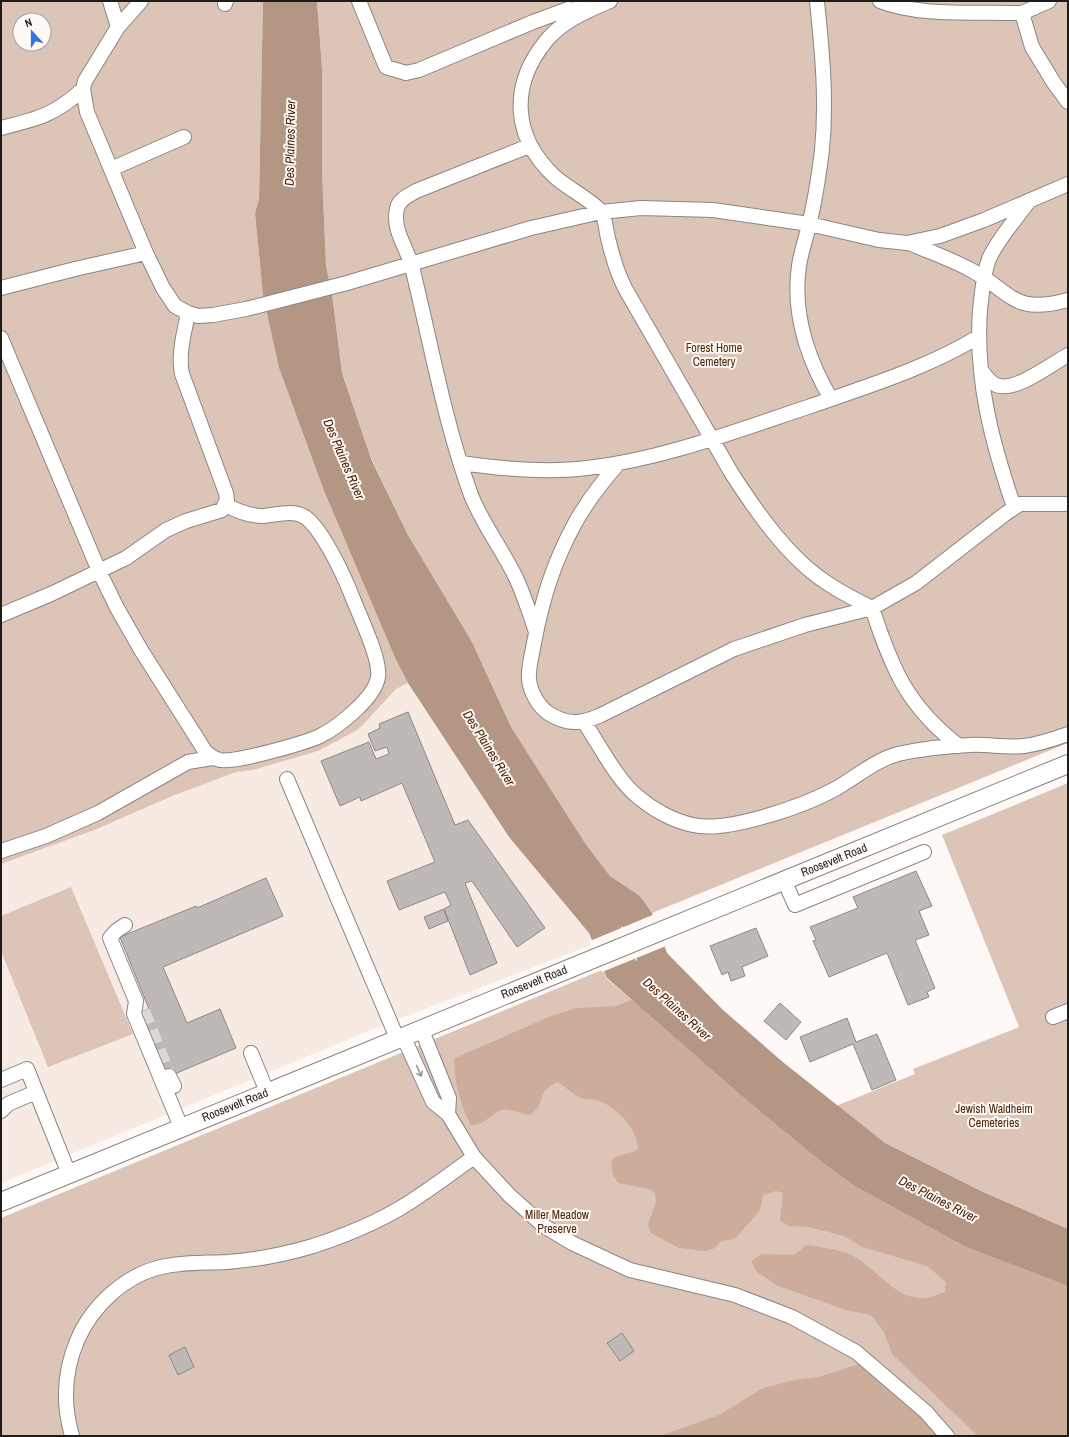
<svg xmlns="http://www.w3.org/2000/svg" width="1069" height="1437" font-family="'Archivo Narrow',sans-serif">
  <rect width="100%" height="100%" fill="#fef9f6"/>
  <path fill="#f7eae3" d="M408 683 509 837 583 926 589 933 591 945 381 1026 1 1183V864L97 829 170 797 236 772 253 770 359 729 396 689Z"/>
  <path fill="#dcc4b6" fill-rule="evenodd" d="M1 1H263L259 199 255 213 263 296 279 368 324 491 396 660 408 683 396 689 359 729 318 751 253 770 236 772 170 797 97 829 1 864ZM20 20H44V44H20Z
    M317 1H1068V743L652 913 640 896 610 876 585 843 511 727 472 642 408 535 372 460 342 373 332 294 326 266 322 171V68Z
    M1068 783V1229L983 1192 885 1143 836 1106 915 1074 913 1069 1019 1027 942 835Z
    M71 887 133 1034 48 1067 1 951V916Z
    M602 970 604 971 607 979 632 1000 966 1247 1068 1286V1436H1V1218Z"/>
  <path fill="#ccad9c" d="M632 1000 743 1097 823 1163 855 1186 966 1247 1068 1286V1436H978L892 1354 884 1332 871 1315 846 1310 778 1286 757 1272 751 1261 762 1254 794 1255 806 1245C821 1247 838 1249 851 1255 876 1267 892 1297 921 1298 928 1299 938 1294 945 1292L946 1282 927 1266 862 1247 844 1236 809 1227 789 1226 780 1220 783 1193 776 1191 763 1195 760 1210 742 1231 734 1239 722 1241 713 1249 705 1251 679 1248 651 1233 648 1224 656 1203 655 1193 650 1189 618 1183 613 1175 611 1161C620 1151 632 1156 638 1148 637 1129 618 1109 600 1101 594 1099 587 1100 581 1098 573 1095 566 1087 558 1082 536 1090 546 1105 530 1115 521 1114 510 1108 502 1110 491 1113 483 1127 471 1125 462 1111 452 1075 455 1058L551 1016 577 1008 616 1006Z
    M859 1364 917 1413 936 1433V1436H660L719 1415 763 1388 794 1380 819 1377Z"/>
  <path fill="#b49685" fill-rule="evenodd" d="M263 1H317L322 68V171L326 266 332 294 342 373 372 461 408 535 472 642 511 727 585 843 610 876 640 896 652 913 667 953 723 1010 784 1063 885 1143 983 1192 1068 1229V1286L966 1247 855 1186 823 1163 743 1097 607 978 589 933 509 837 408 683 396 660 324 491 279 368 263 296 255 213 259 199ZM622 926 637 960 636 961 621 928Z"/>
  <path fill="#fef9f6" d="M655 914 666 946 602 972 590 941Z"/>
  <path fill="#beb9b6" stroke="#8e8986" d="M408 712 455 825 468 820 545 928 517 947 472 881 465 883 497 963 470 975 444 909 451 905 445 892 399 910 387 881 435 862 402 783 361 801 360 797 340 806 321 761 369 742 376 759 389 754 387 747 375 751 368 734 380 728 379 724Z
    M916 871 932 906 919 911 929 935 915 940 935 988 927 992 929 997 908 1005 887 953 829 977 813 941 816 940 810 927 858 908 853 897Z
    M266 878 283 916 163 967 187 1023 220 1009 236 1048 165 1078 138 1013 149 1009 120 937 196 906 197 908Z
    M444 909 448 921 429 929 424 917Z
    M756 928 768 956 742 967 745 976 731 981 728 972 722 975 710 946Z
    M780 1003 801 1022 786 1040 764 1021Z
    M847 1018 856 1042 877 1034 896 1080 872 1090 853 1044 810 1062 800 1037Z
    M622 1333 634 1351 620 1361 607 1343Z
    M185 1347 194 1367 178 1375 169 1355Z"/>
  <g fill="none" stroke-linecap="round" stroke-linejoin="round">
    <path stroke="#dcd8d5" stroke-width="14" stroke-dasharray="14 7" stroke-linecap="butt" d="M143 1011 169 1076"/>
    <defs>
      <path id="minor" d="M110 1 118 27 85 81 83 89 87 112 146 253 163 288 175 306 188 313 198 316 213 315 246 309 347 283 531 228 601 212 641 208 713 210 809 224 879 240 907 243 940 236 984 220 1068 184
        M359 1 386 67 406 73 419 70 533 22 568 9 586 11 581 1
        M610 1C587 11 562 21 546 41 510 85 512 136 554 176 564 186 596 203 602 213 606 220 606 233 609 242 613 259 618 275 626 290L732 474C753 506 776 540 805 566 825 584 848 596 872 608 892 669 907 706 959 746
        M817 1C822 51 827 99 822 150 819 174 815 201 809 225 806 238 801 252 799 266 792 314 807 358 831 399
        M880 1C918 16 969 12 1010 13H1022L1049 1
        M225 4 226 1
        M1022 13 1032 47 1054 83 1068 102
        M118 27 141 1
        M1 128C37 119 55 115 83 89
        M529 146 416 191C409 195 398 200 397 209 392 230 407 247 412 267 431 343 444 421 471 495 483 525 502 549 516 578 524 595 530 614 536 632
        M111 169 184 137
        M909 243C930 252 951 259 971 270 1013 293 1013 315 1068 300
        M1 288 75 269 146 253
        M1 338 99 571 117 608 141 650 205 751C210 756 214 759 220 760 235 763 305 743 320 736 338 727 375 698 378 677 381 658 357 611 350 591 342 572 322 529 305 517 293 509 276 515 263 516 250 516 237 511 226 505
        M981 370C985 375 989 382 996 385 1015 393 1051 364 1068 355
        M461 463C502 469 545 473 587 468 664 459 738 430 811 406 868 386 927 368 978 337
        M618 464C602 482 586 503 574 525 553 564 542 600 534 643 532 655 528 668 529 679 530 691 538 706 548 713 567 725 580 724 599 716L734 649 805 625 872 608 916 583 1005 514 1020 504H1068
        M1014 507C992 443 975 379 980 310 982 293 983 275 989 259 997 240 1017 218 1029 201
        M1 615 51 594 126 558 166 530 186 521 222 510 227 500 226 493 182 374C178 354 184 334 188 313
        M584 722C599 744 617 780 637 796 652 809 673 821 693 825 727 833 804 806 835 789 855 778 875 760 898 754 921 749 946 746 970 745 988 744 1006 748 1024 746 1039 744 1054 739 1068 734
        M287 779 397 1038
        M1 851 46 836 98 813 188 762 212 758
        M784 880 795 905 924 852
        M125 925 116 931 110 938 136 1001 134 1014 181 1127
        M1053 1017 1068 1011
        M421 1028 449 1098 448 1114
        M403 1036 433 1102 448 1114 474 1157 510 1196 544 1226 572 1243 630 1270 735 1295 792 1317 856 1352 926 1412 947 1436
        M251 1053 267 1092
        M169 1076 174 1086
        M1 1080 27 1069 69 1174
        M1 1111 8 1104 36 1092
        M72 1436C63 1405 64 1372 77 1341 92 1305 127 1273 166 1266 186 1262 206 1263 227 1262 255 1260 286 1254 313 1246 350 1234 390 1217 422 1194 440 1182 457 1169 474 1157"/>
      <path id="major" d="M1 1202 1068 764"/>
    </defs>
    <use href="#minor" stroke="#8b8683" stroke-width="16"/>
    <use href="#major" stroke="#8b8683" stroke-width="20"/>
    <use href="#minor" stroke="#fff" stroke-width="14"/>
    <use href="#major" stroke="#fff" stroke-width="18"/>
  </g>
  <defs><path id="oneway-shaft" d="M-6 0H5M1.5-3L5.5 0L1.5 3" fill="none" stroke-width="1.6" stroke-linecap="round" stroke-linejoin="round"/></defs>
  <use stroke="#9a9998" href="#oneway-shaft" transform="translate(419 1071) rotate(66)"/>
  <g text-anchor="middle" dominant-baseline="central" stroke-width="4" stroke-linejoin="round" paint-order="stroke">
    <g font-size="12" fill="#4e2508" stroke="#fef9f6">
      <text x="714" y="348">Forest Home<tspan x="714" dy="14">Cemetery</tspan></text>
      <text x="994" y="1109">Jewish Waldheim<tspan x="994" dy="14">Cemeteries</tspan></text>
      <text x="557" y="1215">Miller Meadow<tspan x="557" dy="14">Preserve</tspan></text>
    </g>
    <g font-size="12" fill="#1e1c1b" stroke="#fef9f6">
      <text transform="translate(834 860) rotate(-22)">Roosevelt Road</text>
      <text transform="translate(534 982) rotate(-22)">Roosevelt Road</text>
      <text transform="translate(235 1105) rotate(-22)">Roosevelt Road</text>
    </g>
    <g font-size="13" font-style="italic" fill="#461d01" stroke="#fef9f6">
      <text transform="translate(290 143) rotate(-89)">Des Plaines River</text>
      <text transform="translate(344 459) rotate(67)">Des Plaines River</text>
      <text transform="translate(489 748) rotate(58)">Des Plaines River</text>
      <text transform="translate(677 1009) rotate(42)">Des Plaines River</text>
      <text transform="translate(938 1199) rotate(27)">Des Plaines River</text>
    </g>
  </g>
  <rect width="1069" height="1437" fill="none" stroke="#1e1c1b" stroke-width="4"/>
  <g transform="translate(32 32) rotate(339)"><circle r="19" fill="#fef9f6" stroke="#a4a19e"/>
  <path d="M0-3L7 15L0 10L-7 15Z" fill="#3473e0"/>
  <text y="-6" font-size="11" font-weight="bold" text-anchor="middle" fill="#1e1c1b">N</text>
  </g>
</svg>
